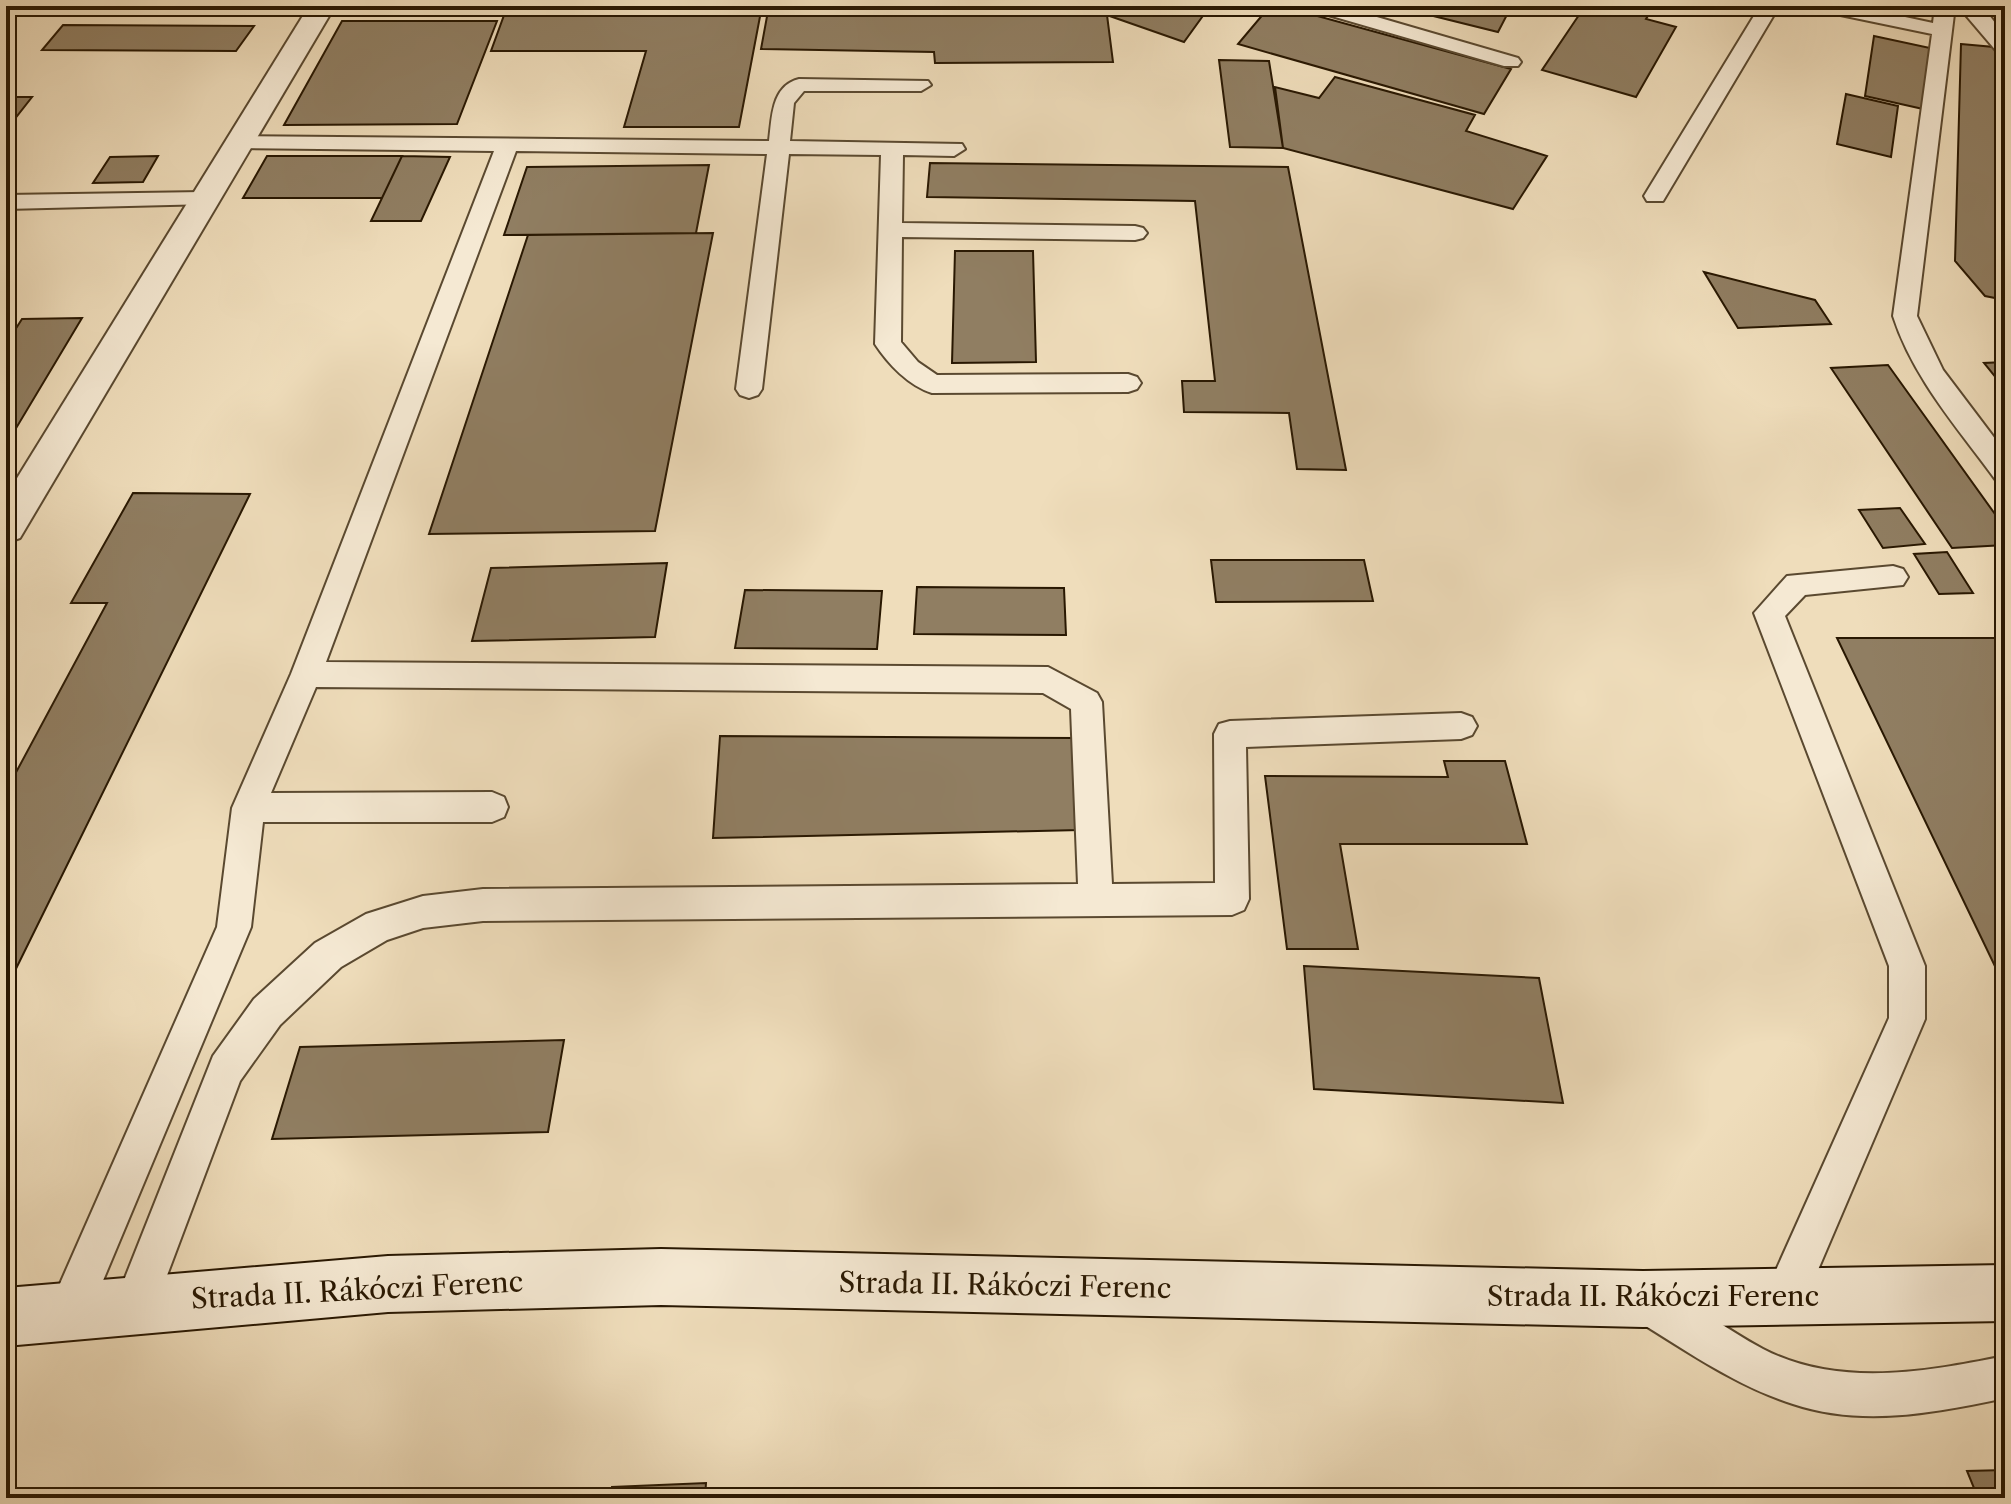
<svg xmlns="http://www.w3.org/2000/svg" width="2011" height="1504" font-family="'Libre Caslon Text',serif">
  <rect width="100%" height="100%" fill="#efddbb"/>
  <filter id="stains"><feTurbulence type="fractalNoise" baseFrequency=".0025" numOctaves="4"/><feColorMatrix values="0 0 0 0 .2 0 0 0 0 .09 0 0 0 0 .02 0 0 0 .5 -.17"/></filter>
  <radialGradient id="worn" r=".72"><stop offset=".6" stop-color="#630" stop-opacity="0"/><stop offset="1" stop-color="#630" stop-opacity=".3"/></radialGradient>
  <path fill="#907e62" stroke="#291802" stroke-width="2" d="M6 6H64L61 10H6Z
    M164 6H269L267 10H161Z
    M762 6 739 127H624L646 51H491L507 7Z
    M1081 6H1210L1184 42Z
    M1270 6H1281L1511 69 1484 114 1238 44Z
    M1393 6H1496L1510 9 1498 32Z
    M1600 6H1654L1646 19 1676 27 1636 97 1542 70 1579 15Z
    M768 11 1107 15 1113 62 935 63 934 52 761 49Z
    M342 21H497L457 124 284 125Z
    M63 25 254 26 236 51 42 50Z
    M1874 36 1930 48 1923 109 1865 96Z
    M1961 44 1994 47 2005 83V300L1985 296 1955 261Z
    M1219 60 1269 61 1283 148 1230 147Z
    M1335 77 1475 115 1466 131 1547 156 1513 209 1283 148 1275 87 1319 98Z
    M1846 94 1898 106 1891 157 1837 144Z
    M6 97H32L6 130Z
    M158 156 143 182 93 183 110 157Z
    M267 156H402L382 198H243Z
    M402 156 450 157 421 221H371Z
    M930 163 1288 167 1346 470 1297 469 1289 413 1184 412 1182 381H1215L1195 201 927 197Z
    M709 165 696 233 504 235 527 167Z
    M713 233 655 531 429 534 528 235Z
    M955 251H1033L1036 362 952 363Z
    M1704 272 1815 300 1831 324 1738 328Z
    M82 318 6 445V344L22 319Z
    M2005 362V389L1984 363Z
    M1888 365 2005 528V545L1952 548 1831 368Z
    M133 493 250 494 6 989V791L107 603H71Z
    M1900 508 1925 544 1883 548 1859 510Z
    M1947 552 1973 593 1939 594 1914 554Z
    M1211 560H1364L1373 601 1216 602Z
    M667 563 655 637 472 641 491 568Z
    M917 587 1064 588 1066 635 914 634Z
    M745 590 882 591 877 649 735 648Z
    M1837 638H2005V987Z
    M720 736 1076 738 1080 830 713 838Z
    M1444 761H1505L1527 844H1340L1358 949H1287L1265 776 1448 777Z
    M1304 966 1539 978 1563 1103 1314 1089Z
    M564 1040 548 1132 272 1139 300 1047Z
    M2005 1470V1498H1978L1967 1471Z
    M706 1483 705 1498H611L612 1487Z
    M1803 1492 1805 1498H1682L1681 1495Z"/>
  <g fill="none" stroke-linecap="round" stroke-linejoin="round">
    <defs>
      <path id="service" d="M1308 6H1339L1518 58 1521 62 1518 66H1504L1311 10Z
        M1760 6H1783L1775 13 1663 201H1647L1644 196Z
        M1816 6H1854L1933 23 1935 6H1955L1917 316 1943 370 2005 452V482L1995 479C1957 427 1913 378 1893 316L1932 34 1826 12Z
        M1958 6H1980L1986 11 2005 36V55L1998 53Z
        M799 79 928 81 931 85 921 91H804L794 103 790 141 962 144 965 149 954 156 903 155 902 223 1135 226 1143 228 1147 233 1143 238 1135 240 902 237 901 342 918 362 937 375 1128 374 1137 377 1141 383 1137 389 1128 392 932 393C909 386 888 364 875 344L881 155 789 154 762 389 758 395 749 398 740 395 736 389 767 154 516 151 326 662 1048 667 1097 693 1102 702 1112 884 1215 883 1214 734 1219 724 1230 721 1461 713 1472 717 1477 726 1472 735 1461 739 1246 747 1249 899 1244 910 1232 915 483 921 423 928 387 940 341 967 280 1025 240 1081 151 1318 136 1324 121 1318 115 1303 213 1056 254 999 315 943 366 914 423 896 483 889 1078 884 1071 709 1043 693 316 687 271 793 492 792 504 797 508 807 504 817 492 822H263L251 927 84 1326 69 1332 54 1326 48 1311 217 927 232 808 291 674 494 151 238 148 227 142 238 136 769 141C772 118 771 86 799 79Z
        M203 192 211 194 214 199 211 204 6 209V195Z
        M1893 566 1903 569 1908 577 1903 585 1805 595 1785 616 1925 966V1019L1800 1312 1785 1318 1770 1312 1764 1297 1889 1018V966L1754 613 1787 576Z
        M1651 1284C1691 1301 1725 1329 1763 1349 1838 1388 1926 1372 2005 1356V1398C1936 1413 1861 1427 1793 1404 1736 1386 1687 1351 1636 1320L1630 1305 1636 1290Z"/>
      <path id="minor" d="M309 6H335L20 538 6 543V496Z"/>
      <path id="secondary" d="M661 1249 1643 1271 2005 1265V1321L1643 1327 661 1305 388 1312 6 1346V1288L388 1256Z"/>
    </defs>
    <use href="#service" stroke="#5a4930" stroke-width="4"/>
    <use href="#minor" stroke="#5a4930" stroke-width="4"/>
    <use href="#secondary" stroke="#291802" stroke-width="4"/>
    <use href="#service" fill="#f5e9d3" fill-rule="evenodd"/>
    <use href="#minor" fill="#f5e9d3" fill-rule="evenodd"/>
    <use href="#secondary" fill="#f5e9d3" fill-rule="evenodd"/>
  </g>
  <g text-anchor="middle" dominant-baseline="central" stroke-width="7" stroke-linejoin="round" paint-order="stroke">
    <g font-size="28" fill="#291802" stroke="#f5e9d3">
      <text transform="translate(1005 1285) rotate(1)">Strada II. Rákóczi Ferenc</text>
      <text transform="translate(357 1290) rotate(-3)">Strada II. Rákóczi Ferenc</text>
      <text x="1653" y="1296">Strada II. Rákóczi Ferenc</text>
    </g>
  </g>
  <rect width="2011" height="1504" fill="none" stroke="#efddbb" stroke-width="32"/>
  <rect x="8" y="8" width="1995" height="1488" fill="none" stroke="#291802" stroke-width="4"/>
  <rect x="16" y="16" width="1979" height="1472" fill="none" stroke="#291802" stroke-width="2"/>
  <rect width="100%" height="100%" filter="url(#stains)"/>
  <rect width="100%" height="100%" fill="url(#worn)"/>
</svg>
